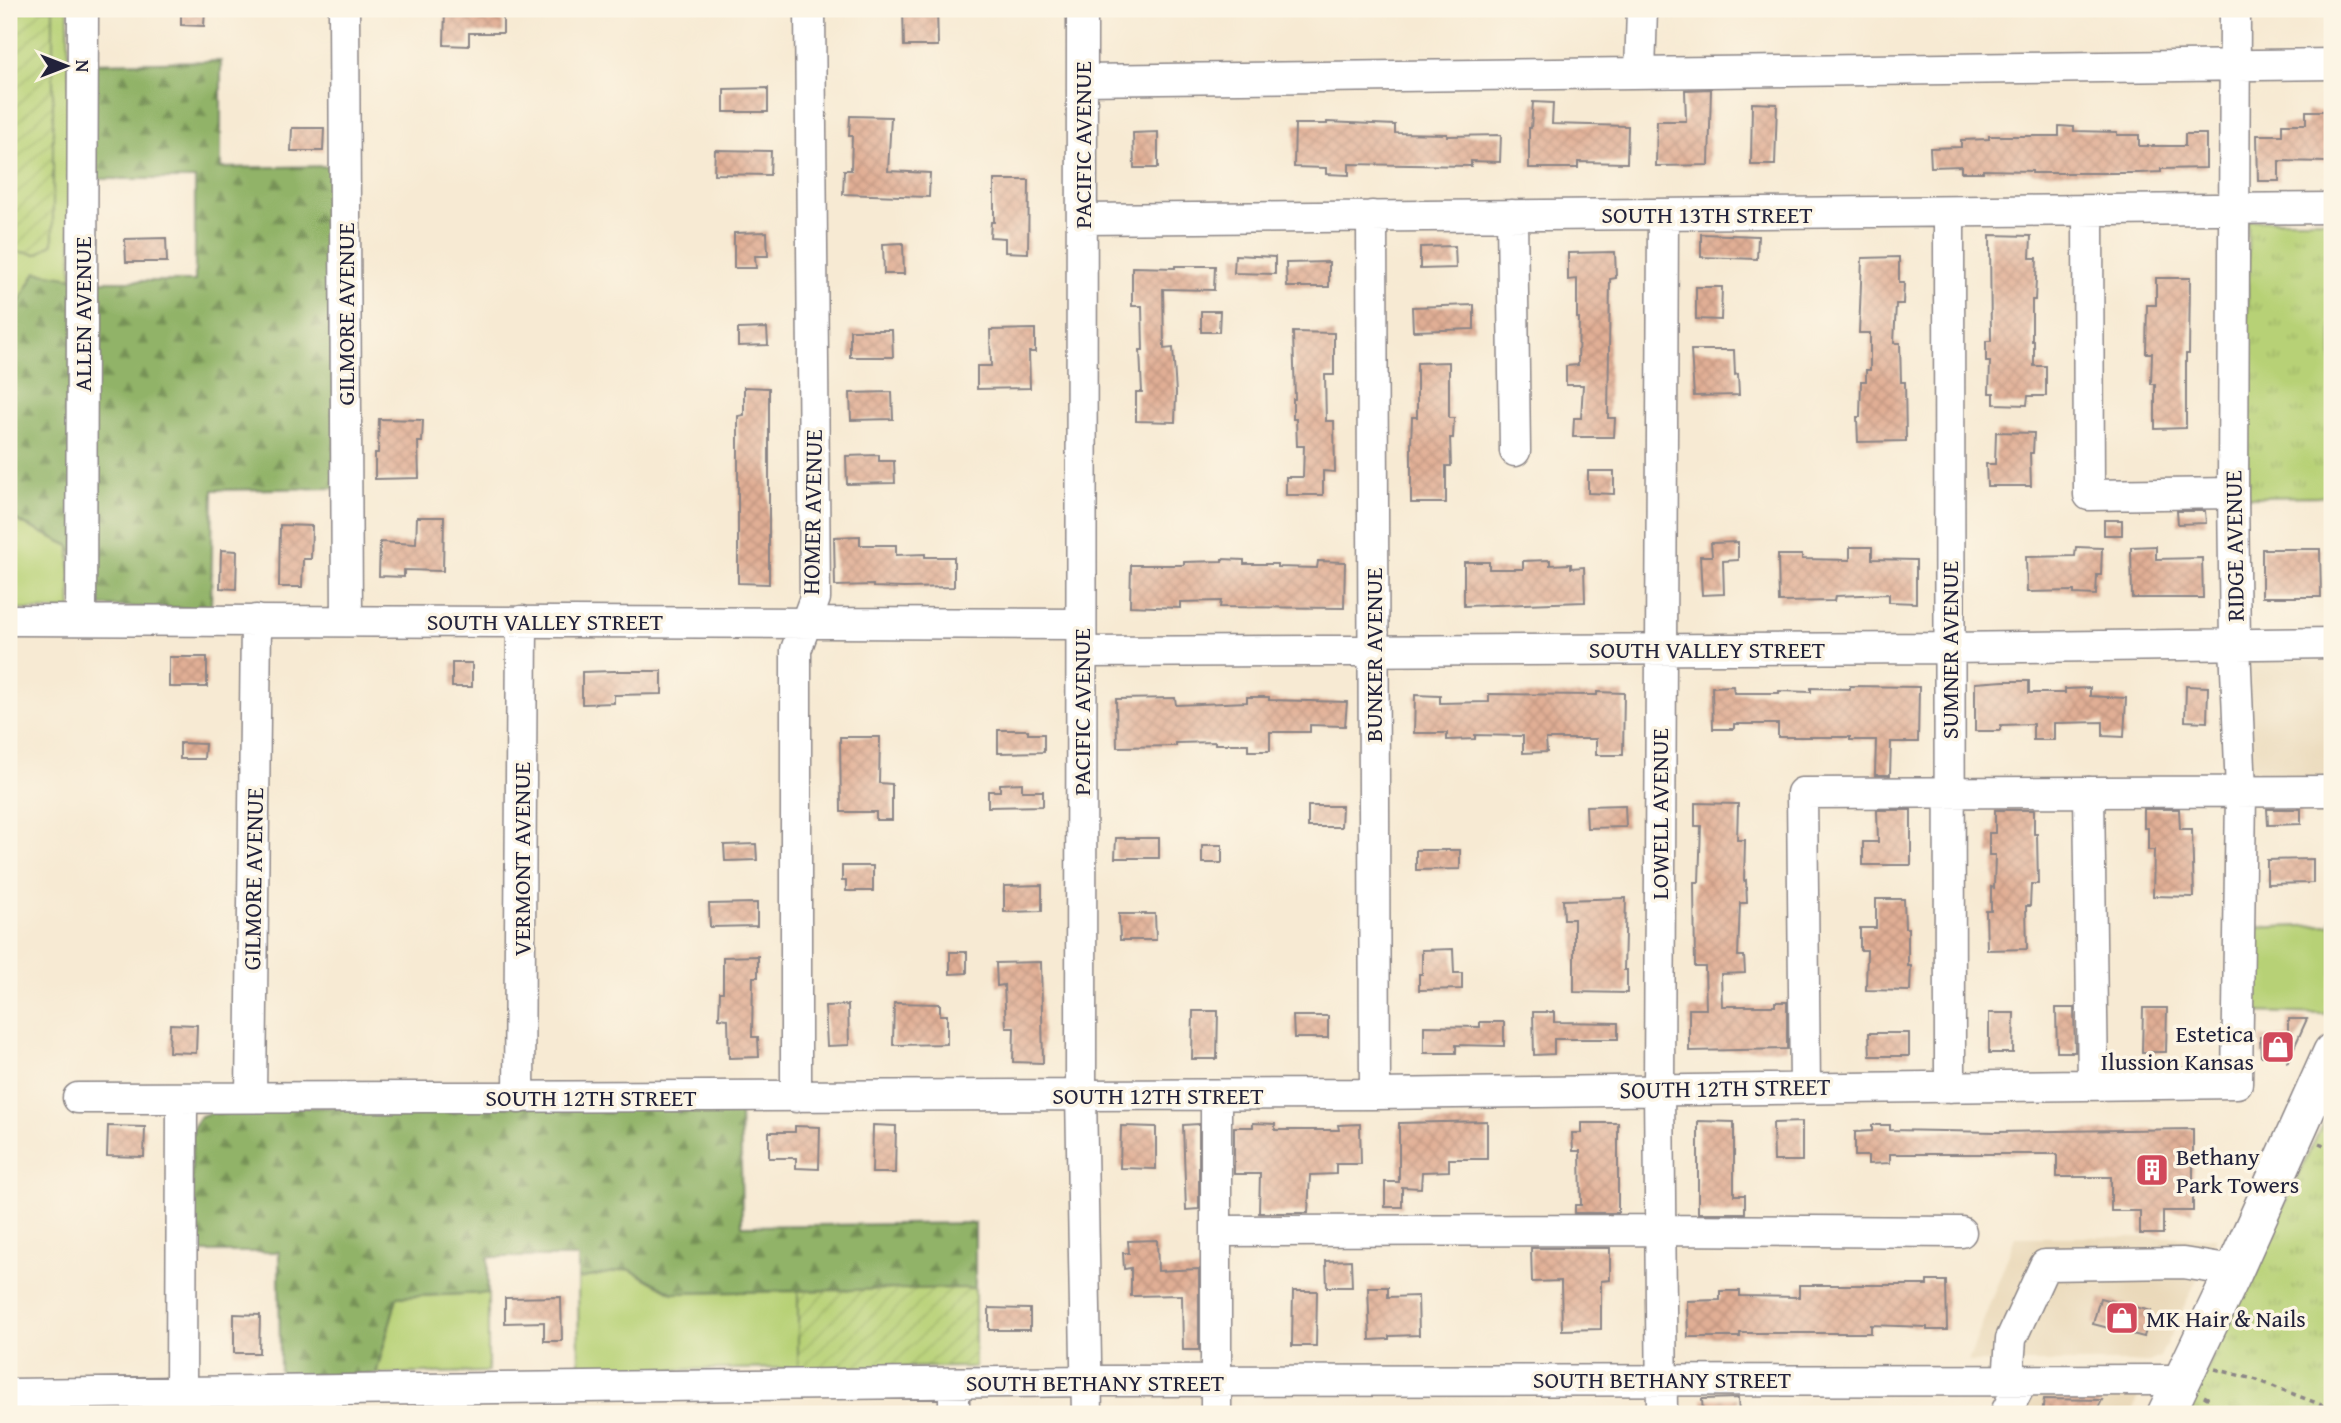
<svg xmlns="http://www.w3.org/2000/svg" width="2341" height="1423" font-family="'Gentium Book Plus',serif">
  <defs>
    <pattern id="forest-firs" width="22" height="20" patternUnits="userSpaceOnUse" patternTransform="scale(1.75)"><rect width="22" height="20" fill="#91b367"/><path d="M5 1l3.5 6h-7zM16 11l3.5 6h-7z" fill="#769156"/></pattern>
    <pattern id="park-tufts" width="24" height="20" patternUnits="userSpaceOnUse" patternTransform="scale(1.75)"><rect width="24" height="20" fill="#b7d176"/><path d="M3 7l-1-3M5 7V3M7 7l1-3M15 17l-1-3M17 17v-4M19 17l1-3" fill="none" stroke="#9db367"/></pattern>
    <pattern id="garden-furrows" width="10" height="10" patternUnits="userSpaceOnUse" patternTransform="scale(1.75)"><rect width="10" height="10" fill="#b7d176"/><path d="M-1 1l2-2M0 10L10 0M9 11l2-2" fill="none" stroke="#9db367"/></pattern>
    <pattern id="building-cross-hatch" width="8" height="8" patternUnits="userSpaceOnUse" patternTransform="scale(1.75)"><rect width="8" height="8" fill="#e1af95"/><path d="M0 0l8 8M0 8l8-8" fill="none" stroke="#c19681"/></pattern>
  </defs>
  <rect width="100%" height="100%" fill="#fcf5e5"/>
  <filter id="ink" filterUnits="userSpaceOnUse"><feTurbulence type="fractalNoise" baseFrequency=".0143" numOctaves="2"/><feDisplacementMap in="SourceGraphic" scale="14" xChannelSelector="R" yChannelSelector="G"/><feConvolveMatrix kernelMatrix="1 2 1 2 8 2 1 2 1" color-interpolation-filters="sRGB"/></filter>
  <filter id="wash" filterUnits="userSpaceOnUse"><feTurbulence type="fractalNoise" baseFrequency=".00686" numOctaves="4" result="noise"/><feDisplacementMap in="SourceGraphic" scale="28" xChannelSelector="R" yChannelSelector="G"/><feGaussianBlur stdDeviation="1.57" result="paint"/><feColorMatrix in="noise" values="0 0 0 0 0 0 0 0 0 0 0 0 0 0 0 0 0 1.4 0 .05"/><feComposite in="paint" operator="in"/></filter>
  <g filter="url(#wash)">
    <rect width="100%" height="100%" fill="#f7ead3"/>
    <path fill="#ead9ba" d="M2332 654V784H2248L2250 660 2256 655Z
      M2015 1237H2217L2160 1357 2149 1362H1968Z
      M2029 1387 2136 1391 2138 1398 2131 1414H2015Z"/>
    <path fill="#b7d176" stroke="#6c7a58" stroke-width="2" d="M53 9H68L72 278 9 320V274L12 273V251L38 254 53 243Z
      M9 517 70 546 71 610H9Z
      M2332 914V998L2325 1014 2247 1012 2248 928 2330 925Z
      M629 1269 673 1293 798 1291V1368L579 1371 578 1279Z
      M488 1293V1372L376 1374 397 1297Z"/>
    <path fill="url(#forest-firs)" stroke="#5a6a51" stroke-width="2" d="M221 61V168L332 166 335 488 213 490 211 609 94 606 70 546 9 517V320L36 272 92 281H195V179H91V63Z
      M740 1104 742 1226 975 1223V1288L673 1293 629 1269 578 1279V1257H488V1293L397 1297 376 1374 280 1376 279 1252H190L192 1129 201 1116 224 1108Z"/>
    <path fill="url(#park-tufts)" stroke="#6c7a58" stroke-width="2" d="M2248 220H2332V496L2246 497Z
      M2332 1105V1414H2186L2330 1108Z"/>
    <path fill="url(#garden-furrows)" stroke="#6c7a58" stroke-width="2" d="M9 9H53V243L38 254 12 251V274H9Z
      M975 1288V1367L798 1368V1291Z"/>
    <g id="blocks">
      <path fill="url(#building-cross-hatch)" d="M181 9H205L204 26 181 25Z
        M445 9H503V33H469V46L444 45Z
        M903 9H937L938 46H904Z
        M768 88V112H724V89Z
        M1711 89 1709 165 1656 166 1657 121H1686L1685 90Z
        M1533 102 1553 103 1552 124 1628 126 1627 163 1578 162V168H1529V128H1531Z
        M1752 103 1777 104 1775 165H1751Z
        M2306 111H2329L2328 162 2279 161V181H2258L2257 135H2282V124H2306Z
        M850 116 891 117 888 171 930 173 929 197 843 194 844 170H851L852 136H849Z
        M1327 122 1395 125V133L1447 134V136L1501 135 1500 162 1471 161V166L1349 164V175L1326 174V168L1294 167 1295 124H1327Z
        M2059 126 2074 127V131L2117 132V135H2139V146H2185V134H2206V168L2161 169V172L2138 173H2032V171L1983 170V172H1961V166L1931 167 1930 148 1961 147V140L1989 139V136H2059Z
        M292 128H324L323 151H291Z
        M1158 132V168H1134L1133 133Z
        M715 150 771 151 770 175 714 174Z
        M994 180H1029L1028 253 1005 252V238L990 237 991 222H994Z
        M767 232 768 256H755L756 268H734V233Z
        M1701 234 1758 236 1757 259 1701 257Z
        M1990 235 2031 236 2030 258H2037L2035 300H2032V341H2034V366H2046V396H2028L2027 405 1994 404V393H1989L1990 362H1986V341H1991Z
        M166 238 167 262H126L125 239Z
        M903 243 904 274H884L883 244Z
        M1455 246 1456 268 1420 269V247Z
        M1615 252 1616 278 1610 279 1608 418H1615L1614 437H1573L1574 418H1581L1583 385H1566V366L1578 365 1579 318H1577V279L1568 280V253Z
        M1235 255 1275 257V274L1234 273Z
        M1899 257V283H1904L1903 304H1896L1894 343H1900L1901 382H1905L1906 441 1858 442 1857 417H1860L1861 381H1866V370H1870V333H1859L1862 258Z
        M1329 262V287H1287L1286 263Z
        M1175 266H1215L1214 290 1163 289 1164 349 1173 348 1176 393 1175 422 1136 421V392H1142L1140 350H1143L1142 306H1132V267L1175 268Z
        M2156 278H2190L2189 354H2186V428L2155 429V384H2151L2152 353H2146L2147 305H2156Z
        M1696 287H1722L1721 320 1696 319Z
        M1474 305V329L1413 331 1412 307Z
        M1201 311H1220L1219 332H1201Z
        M767 328 768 345 738 346V329Z
        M1035 329V352H1029L1030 388 977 389V366H991L990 330Z
        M850 330H892L893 357H850Z
        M1293 332 1334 333V375H1325L1326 421H1334L1335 472 1323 471V495H1286V477H1303L1304 446H1297L1296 419H1293V399H1295Z
        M1691 350H1734L1735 375 1738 374 1739 395 1694 396Z
        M1449 362V418H1454L1453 438H1450L1451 466H1446V503H1411V445L1412 417H1417V363Z
        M744 387 769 388V584L738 583V416L744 415Z
        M892 392 893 419 851 420 850 393Z
        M379 419 423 420 422 442H418L419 478 375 479V453H378Z
        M1996 432 2034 433 2033 453H2030L2031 486H1987L1986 464H1995Z
        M879 455V461H894L895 483 847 484 846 456Z
        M1588 471H1614V494L1588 493Z
        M2177 511H2205L2206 523 2178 524Z
        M417 517H444L443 571 404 570V577L379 576 380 542 416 544Z
        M2104 520H2122V535H2104Z
        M280 525 312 526 311 559H303L302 587H279Z
        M860 536V545H896V555L925 554V557H954V587L904 588 873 587V585L835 586 834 537Z
        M1738 542V560L1723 561 1724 594 1702 595 1700 556H1712L1711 543Z
        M2156 546V559L2202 558 2203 598H2132L2131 547Z
        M1850 547H1872V559L1916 560V603L1889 602V594L1835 596 1834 601 1779 602 1778 555H1802V559L1850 560Z
        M2076 547 2102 548 2101 575H2097L2096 595 2074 594V591L2027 592 2026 557 2075 556Z
        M2262 549H2320L2321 597H2262Z
        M221 550 237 551 236 589 220 588Z
        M1222 559 1244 560V564H1277V567L1317 568 1318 561 1345 562 1344 608 1220 607 1221 601 1180 602V608L1130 606 1131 565H1184V562L1222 561Z
        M1550 560V565L1571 564V568L1584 567 1585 602 1464 606V562H1489V569H1523V561Z
        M169 657H207V687H169Z
        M452 663H472V687H452Z
        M614 671H662V694L614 695V703L582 704V672Z
        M2004 681H2029V693H2065V689L2090 688V696L2126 698 2124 737 2103 736V722L2054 723V740H2033V724L2001 725 2000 731H1975V683Z
        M1733 686 1734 693H1779V691L1811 692V688L1850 689V686L1919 687 1918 742H1891L1890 775H1875L1876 740H1850V737H1778V724H1734V729H1713L1712 687Z
        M2186 686 2208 687 2207 722 2185 721Z
        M1597 692 1624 693 1623 755H1596V739H1546L1547 752 1523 753V736L1475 735V739L1447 740V733H1414L1415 695 1440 696V703L1489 702V694L1597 695Z
        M1247 697H1269V700L1347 702 1345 726 1310 725V732H1270V751H1248V744H1215V742L1176 743V746L1117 747 1116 699 1175 698 1176 705 1247 702Z
        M998 730H1028V734H1044V752L998 753Z
        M840 737H880L879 783 892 784V820H876V812H841Z
        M180 743 205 744 204 759H180Z
        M1022 783V791H1043V806L988 807V791H1000V784Z
        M1695 803 1738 804 1737 840H1745L1744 881 1746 880 1747 903H1740L1738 956H1744L1745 973 1721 974 1722 1006H1775V1002H1787V1049L1689 1051V1009H1706L1705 967H1695L1694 882H1699L1701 826H1695Z
        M1625 805 1626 827 1587 828 1586 806Z
        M1308 806H1342L1341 827H1308Z
        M2144 809H2179L2180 829H2192L2194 897 2153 896 2154 850H2148V828H2144Z
        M2267 809H2301V824L2268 825Z
        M1877 810H1911V865H1863V842H1878Z
        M1995 810H2034V834H2037L2038 884H2031L2030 906H2026L2027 949 1987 950 1986 911H1991V887L1994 888 1995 855H1989V833H1995Z
        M1116 838H1159V858H1115Z
        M756 844 757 860 725 861 724 845Z
        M1202 845H1222V863H1202Z
        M1416 850H1460V869L1416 870Z
        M2313 859V883L2267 884V860Z
        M842 866H873V891H846V881H842Z
        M1042 885V911L1004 912V886Z
        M1626 898 1624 970H1627V993L1574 992V919H1564L1563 900Z
        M1876 899H1904L1905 928H1908V966H1911L1910 991 1866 990 1867 950H1860V928H1876Z
        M757 903V926L710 927 709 904Z
        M1119 914H1155L1156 940H1120Z
        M1453 949 1454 973H1462V989L1419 990V974H1422V950Z
        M950 952H967V973L950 974Z
        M758 956V977H753L752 1037H758L759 1057 729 1058 728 1019 719 1018 720 992H723V957Z
        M1041 962 1043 1063 1013 1062 1014 1028H1006L1004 985 997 986 996 963Z
        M894 1003 940 1004V1015H947V1044L893 1045Z
        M848 1005 849 1045 827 1046 825 1006Z
        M2056 1008H2074L2075 1052H2057Z
        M2143 1008H2167L2166 1052H2142Z
        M1193 1011H1218L1217 1059H1192Z
        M1533 1012H1554V1022L1618 1023V1039H1554V1054L1534 1055Z
        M1989 1013H2014L2013 1053H1989Z
        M1293 1016H1328V1038H1294Z
        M2288 1019H2307L2287 1063 2288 1056H2261L2260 1037H2288Z
        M1480 1022H1504V1046L1456 1045V1053H1424V1026L1480 1027Z
        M170 1024 197 1025 196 1053 169 1052Z
        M1869 1033H1909V1056H1870Z
        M1487 1121V1159H1449V1171L1422 1172 1421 1188 1402 1187V1207H1385V1182H1399V1123Z
        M1698 1121 1734 1122V1195H1745V1213H1698Z
        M1802 1122V1161H1774L1773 1123Z
        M1253 1123 1275 1124V1130H1339L1338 1125 1360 1124 1361 1164H1336V1174L1310 1175 1308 1213H1259L1260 1174H1234V1127H1253Z
        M1581 1123H1618V1213H1575V1205H1581L1580 1151H1573L1572 1133H1581Z
        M1199 1124V1209L1186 1210 1183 1125Z
        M873 1125 896 1126 895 1173H872Z
        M1872 1125H1890V1130L1997 1132 2193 1129V1211H2163V1234H2140V1211H2111V1177H2057V1154H1890V1163L1868 1164V1156H1855V1132L1872 1131Z
        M108 1126 145 1127 144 1157 107 1156Z
        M795 1126 820 1127 819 1169 796 1168V1158H769V1132H795Z
        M1121 1126 1156 1127V1169L1120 1168Z
        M1157 1240 1158 1271 1199 1269V1350H1183L1182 1295 1131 1296V1268L1124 1269 1123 1253H1129L1128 1241Z
        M1531 1248H1610V1280L1601 1281V1329L1562 1330 1561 1281 1532 1282Z
        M1351 1260 1352 1287H1327L1326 1261Z
        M1927 1281H1946L1947 1330H1927V1327L1871 1325V1333H1740V1337H1688L1687 1301 1720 1300V1291H1740V1296L1799 1297V1285H1927Z
        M1368 1287H1388V1297L1418 1296 1419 1335 1389 1336V1339L1370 1340Z
        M1293 1291H1317L1316 1346H1292Z
        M561 1297 562 1341H544V1322L505 1323V1298Z
        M2100 1298 2151 1311 2144 1337 2093 1324Z
        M989 1308 1030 1309V1330H989Z
        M234 1314 260 1315 259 1353H234Z
        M1738 1398 1739 1414H1703L1702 1399Z
        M2044 1399 2102 1400 2095 1414H2042Z"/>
    </g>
  </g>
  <g filter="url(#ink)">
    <use href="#blocks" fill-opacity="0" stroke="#8c8687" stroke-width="2"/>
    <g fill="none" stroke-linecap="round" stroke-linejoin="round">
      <defs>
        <path id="minor" d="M344 9 347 620
          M1082 9 1081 1095 1087 1414
          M1640 73 1642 9
          M1082 80 2332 64
          M2088 211 2089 495 2233 493
          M1949 212 1950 1087
          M1512 215 1515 451
          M1372 216 1375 1094
          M1082 219 2332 208
          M9 620 1081 624
          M81 620 83 9
          M1082 652 1949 648 2332 643
          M2089 792 2093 1085
          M1805 1087 1802 793 2332 791
          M1216 1095V1231L1660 1230 1961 1232
          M251 1097 256 620
          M796 1097V650L815 598 810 9
          M78 1098 1375 1094 2237 1083 2241 792 2235 644 2233 493 2235 9
          M519 1098 522 621
          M1216 1231V1414
          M2008 1380 2011 1339 2045 1265 2183 1263 2234 1271
          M954 1383V1414
          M181 1392 182 1099
          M9 1394 1087 1381 2182 1380
          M1662 1414 1659 1089 1663 214
          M2005 1414 2023 1380"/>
        <path id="major" d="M2166 1414 2234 1271 2332 1052"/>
      </defs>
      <use href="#minor" stroke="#8c8687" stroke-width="33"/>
      <use href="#major" stroke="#8c8687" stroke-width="40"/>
      <path stroke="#8c8687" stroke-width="3.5" stroke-dasharray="5 5" stroke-linecap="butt" d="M2319 1143 2326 1146 2332 1136
        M2215 1369 2257 1380 2332 1409
        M2204 1396 2209 1399 2210 1414"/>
      <use href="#minor" stroke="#fff" stroke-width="30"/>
      <use href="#major" stroke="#fff" stroke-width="37"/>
    </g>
  </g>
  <defs>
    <symbol id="shop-square" viewBox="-11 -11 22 22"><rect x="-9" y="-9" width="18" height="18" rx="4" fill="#d1495b" stroke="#fcf5e5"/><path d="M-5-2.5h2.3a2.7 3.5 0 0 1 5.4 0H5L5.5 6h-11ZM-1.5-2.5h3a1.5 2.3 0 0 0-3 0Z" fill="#fff"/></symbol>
    <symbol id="building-square" viewBox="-11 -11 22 22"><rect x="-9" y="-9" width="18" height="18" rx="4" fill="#d1495b" stroke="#fcf5e5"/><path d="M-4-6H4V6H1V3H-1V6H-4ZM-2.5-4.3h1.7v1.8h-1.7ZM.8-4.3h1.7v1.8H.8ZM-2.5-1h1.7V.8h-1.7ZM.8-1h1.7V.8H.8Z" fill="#fff"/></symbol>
  </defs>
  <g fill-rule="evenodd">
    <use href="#shop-square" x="2259" y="1028" width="38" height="38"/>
    <use href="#building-square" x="2133" y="1151" width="38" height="38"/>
    <use href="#shop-square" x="2103" y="1299" width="38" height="38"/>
  </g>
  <g text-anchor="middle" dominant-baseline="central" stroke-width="7" stroke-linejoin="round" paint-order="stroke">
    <g font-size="24" fill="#22223b" stroke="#fcf5e5">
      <text transform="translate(1082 145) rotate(-90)">PACIFIC AVENUE</text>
      <text x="1707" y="214">SOUTH 13TH STREET</text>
      <text transform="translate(82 314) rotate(-90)">ALLEN AVENUE</text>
      <text transform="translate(345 314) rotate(-90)">GILMORE AVENUE</text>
      <text transform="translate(812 512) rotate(-89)">HOMER AVENUE</text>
      <text transform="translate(2234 546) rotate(-91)">RIDGE AVENUE</text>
      <text x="545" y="621">SOUTH VALLEY STREET</text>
      <text x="1707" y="649">SOUTH VALLEY STREET</text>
      <text transform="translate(1949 650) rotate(-90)">SUMNER AVENUE</text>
      <text transform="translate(1373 655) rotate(-90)">BUNKER AVENUE</text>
      <text transform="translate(1081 712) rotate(-90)">PACIFIC AVENUE</text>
      <text transform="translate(1659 814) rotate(-90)">LOWELL AVENUE</text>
      <text transform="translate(521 859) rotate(-90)">VERMONT AVENUE</text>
      <text transform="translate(253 879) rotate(-89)">GILMORE AVENUE</text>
      <text transform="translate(1725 1088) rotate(-1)">SOUTH 12TH STREET</text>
      <text x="1158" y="1095">SOUTH 12TH STREET</text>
      <text x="591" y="1097">SOUTH 12TH STREET</text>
      <text x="1662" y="1379">SOUTH BETHANY STREET</text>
      <text x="1095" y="1382">SOUTH BETHANY STREET</text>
    </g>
    <g font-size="24" fill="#22223b" stroke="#fcf5e5" text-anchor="start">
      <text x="2254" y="1033" text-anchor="end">Estetica<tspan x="2254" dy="28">Ilussion Kansas</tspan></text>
      <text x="2176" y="1156">Bethany<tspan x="2176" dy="28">Park Towers</tspan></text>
      <text x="2146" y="1318">MK Hair &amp; Nails</text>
    </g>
  </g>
  <rect width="2341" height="1423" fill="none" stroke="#fcf5e5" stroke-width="35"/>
  <g transform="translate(66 66) rotate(90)" stroke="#fcf5e5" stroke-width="5" paint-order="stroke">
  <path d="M0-5L12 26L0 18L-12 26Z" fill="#22223b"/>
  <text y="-10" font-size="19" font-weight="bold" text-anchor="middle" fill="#22223b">N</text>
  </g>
</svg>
